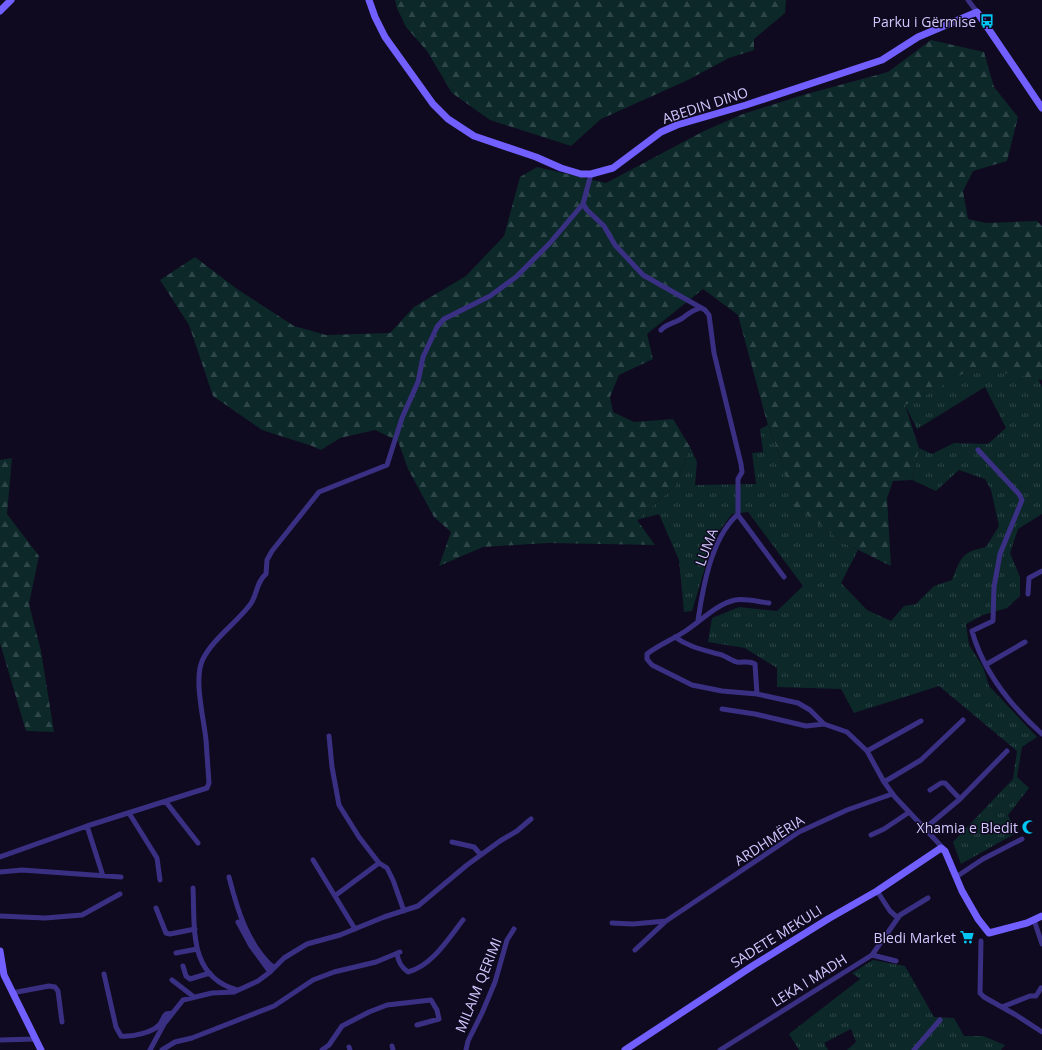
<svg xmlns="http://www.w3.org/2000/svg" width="1042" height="1050" font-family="'Open Sans',sans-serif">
  <defs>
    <pattern id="grass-tufts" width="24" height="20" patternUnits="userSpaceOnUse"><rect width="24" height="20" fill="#0c2829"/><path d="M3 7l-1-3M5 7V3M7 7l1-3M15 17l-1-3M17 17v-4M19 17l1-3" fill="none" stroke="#2e4649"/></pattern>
    <pattern id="forest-firs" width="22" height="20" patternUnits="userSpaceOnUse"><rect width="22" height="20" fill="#0c2829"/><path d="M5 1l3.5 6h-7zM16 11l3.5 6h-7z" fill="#2e4649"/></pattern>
  </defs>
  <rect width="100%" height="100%" fill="#0f0a1f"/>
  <path fill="url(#grass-tufts)" d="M1030 361 1042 387V514L1018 529 1010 553 1020 577V596L1007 608 983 615 966 624 969 645 983 667 989 686 1037 737 1022 747 1017 777 1029 788 1008 815 1016 833 961 864 953 842 1013 779 1017 751 939 686 854 713 841 689 777 687V668L745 648 708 642 712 618 739 607 777 611 803 586 748 512 732 514 714 538 692 611 684 612 679 560 659 514 637 520 675 486 690 447 697 462 695 485 756 484 752 453 763 452 760 429 768 425 799 507 842 542 858 550 841 583 867 610 891 621 904 606 916 604 934 586 952 580C961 557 962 552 986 547L999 526 991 490 985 479 959 470 936 491 912 480 919 448 932 454 954 443 988 444 1006 428 985 387 917 429 905 405 974 367Z
    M873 960 905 966 934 1017 954 1018 964 1036H983L1005 1045 1001 1050H847L856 1042 851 1029 824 1043 828 1050H799L789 1034 860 979 852 973Z"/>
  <path fill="url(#forest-firs)" d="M395 0H786L785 13 754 39V50L729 58 688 80 601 119 571 146 490 120 452 93 427 51 406 27 397 8Z
    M931 40 984 52 994 87 1018 117 1007 161 973 171 963 191 968 219 986 223 1037 221 1042 226V380L974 367 925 396 905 405 919 448 912 480 893 481 887 498 891 566 842 542 808 515 796 509 781 459 767 422 738 315 703 289 647 334 653 359 619 375 610 397 613 412 634 422 673 419 690 447 675 486 637 520 655 545 548 543 483 547 439 566 451 532 434 517 408 469 398 441 375 430 340 438 321 450 312 446 262 430 213 396 189 325 160 280 195 257 237 289 294 326 326 335 390 333 414 307 466 276 504 236 520 177 537 167 606 183 704 131 743 114 803 95 888 72Z
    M12 458 7 514 39 556 29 604 41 651 54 732 26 731 0 643V460Z"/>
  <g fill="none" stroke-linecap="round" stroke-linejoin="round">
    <path stroke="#3a3083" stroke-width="5" d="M968 0 977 12
      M591 174 583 204 587 210 604 226 615 245 643 275 705 310 709 315 714 353 741 464 742 472 738 479V515
      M661 330C667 323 677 323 684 317 691 312 691 311 700 308
      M978 450 1019 494 1022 500 1000 554 994 587 993 621 972 631C983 671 1012 707 1042 734
      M1028 594 1029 578 1042 571
      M769 603C759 602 745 598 735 600 717 604 702 620 687 630 674 639 660 644 647 654V659L652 665 692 685 722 691 757 694 798 703 810 710 824 724 847 732 867 751 884 782 895 797 943 848
      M698 620C703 587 711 540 736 516L738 515 784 577
      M675 637C690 648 705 650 722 655 727 657 732 661 737 662 743 663 749 660 755 664L757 694
      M987 664 1025 642
      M722 709 755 714 806 726 824 724
      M329 736 332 767 339 805 359 837 379 863 387 868 393 880 404 911
      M867 751 921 721
      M884 782 921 760 963 720
      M930 790 941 783H945L960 799
      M166 802 198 843
      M129 813 157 858 160 880
      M87 826 103 876
      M923 830 960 799 1007 751
      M871 835 884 829 908 813
      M452 842 474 847 481 855
      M0 857 87 826 207 788 209 783C208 769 207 755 206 740 204 719 193 678 203 659 213 639 236 623 249 606 258 596 255 583 266 574L267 560 272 551 319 492 387 465 402 418 418 382 423 357 437 327 444 319 490 296 516 277 549 244 583 204
      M313 860 355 929
      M0 872 22 870 121 877
      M229 877C237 909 248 946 274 968
      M956 877 983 859 1022 839
      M193 888C195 928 188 976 237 990
      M877 891 890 911 898 918
      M336 895 379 863
      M156 908 166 933 170 934 195 929
      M0 916 45 918 82 915 120 894
      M1034 920 1042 944
      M238 922 251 946 270 972
      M612 923 633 924 666 921
      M981 941 980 993 984 997 1016 1015 1042 1032
      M635 950 666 921 799 832 847 810 892 794
      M176 953 197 949
      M397 953C398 962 401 967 408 972 432 966 448 939 463 920
      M872 955 896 961
      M183 966 186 976 190 979 210 973
      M104 974 116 1027 121 1036C131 1037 152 1033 159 1025 162 1022 163 1017 166 1014L172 1013
      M172 980 194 997
      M12 993 49 986 55 987 58 991 62 1022
      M1002 1007 1030 996H1036L1041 988
      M0 1040 35 1039
      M392 1046 393 1050
      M349 1047 350 1050
      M150 1050 164 1024 183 1000 212 993 234 992 258 981 270 972 284 958 307 944 340 935 384 917 418 906 467 865 500 841 517 831 531 819
      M162 1050 175 1042 192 1038 274 1006 313 980 334 972 376 962 400 952
      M322 1050 329 1045 342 1026 369 1012 387 1005 431 1000 437 1010 439 1019 417 1025
      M466 1050 468 1041 482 1013 495 982 507 940 514 929
      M720 1050 872 955 900 915 928 898
      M914 1050 940 1020"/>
    <path stroke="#715fff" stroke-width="7" d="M369 0 375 17 385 37 433 104 448 119 474 136 536 157 561 168 581 174H591L613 168 661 132 677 125 746 105 882 60 918 37 977 12 1042 108
      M0 11 11 0
      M0 951 4 975 41 1050
      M625 1050 754 965 828 919 877 891 941 848 945 851 962 891 978 919 989 933 1027 923 1042 916"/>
  </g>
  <defs>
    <symbol id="bus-bare" viewBox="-9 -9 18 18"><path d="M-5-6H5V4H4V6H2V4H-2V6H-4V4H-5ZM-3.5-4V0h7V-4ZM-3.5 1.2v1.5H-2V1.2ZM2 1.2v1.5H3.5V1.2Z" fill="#00c6f3" stroke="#0f0a1f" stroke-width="2.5" paint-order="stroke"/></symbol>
    <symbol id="mosque-bare" viewBox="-9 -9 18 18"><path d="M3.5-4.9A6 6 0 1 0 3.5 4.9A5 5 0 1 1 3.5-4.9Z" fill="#00c6f3" stroke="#0f0a1f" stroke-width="2.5" paint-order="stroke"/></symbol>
    <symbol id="supermarket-bare" viewBox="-9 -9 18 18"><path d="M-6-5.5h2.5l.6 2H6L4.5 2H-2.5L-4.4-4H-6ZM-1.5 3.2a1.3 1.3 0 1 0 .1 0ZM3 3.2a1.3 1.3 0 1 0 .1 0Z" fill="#00c6f3" stroke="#0f0a1f" stroke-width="2.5" paint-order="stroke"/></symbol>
  </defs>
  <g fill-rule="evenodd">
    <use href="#bus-bare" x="977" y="11" width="20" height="20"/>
    <use href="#mosque-bare" x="1019" y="817" width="20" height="20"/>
    <use href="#supermarket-bare" x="957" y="927" width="20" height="20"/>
  </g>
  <g text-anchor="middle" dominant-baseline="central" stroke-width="3" stroke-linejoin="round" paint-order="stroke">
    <g font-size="14" fill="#d3c8ff" stroke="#0f0a1f" text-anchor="end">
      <text x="976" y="21">Parku i Gërmise</text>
      <text x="1018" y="827">Xhamia e Bledit</text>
      <text x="956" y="937">Bledi Market</text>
    </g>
    <g font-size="14" fill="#d3c8ff" stroke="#0f0a1f">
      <text transform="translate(705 105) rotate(-18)">ABEDIN DINO</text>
      <text transform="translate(706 547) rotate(-69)">LUMA</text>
      <text transform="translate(769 840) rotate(-33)">ARDHMËRIA</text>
      <text transform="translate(776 936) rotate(-32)">SADETE MEKULI</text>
      <text transform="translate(809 980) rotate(-32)">LEKA I MADH</text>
      <text transform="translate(478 985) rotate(-68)">MILAIM QERIMI</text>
    </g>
  </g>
</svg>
